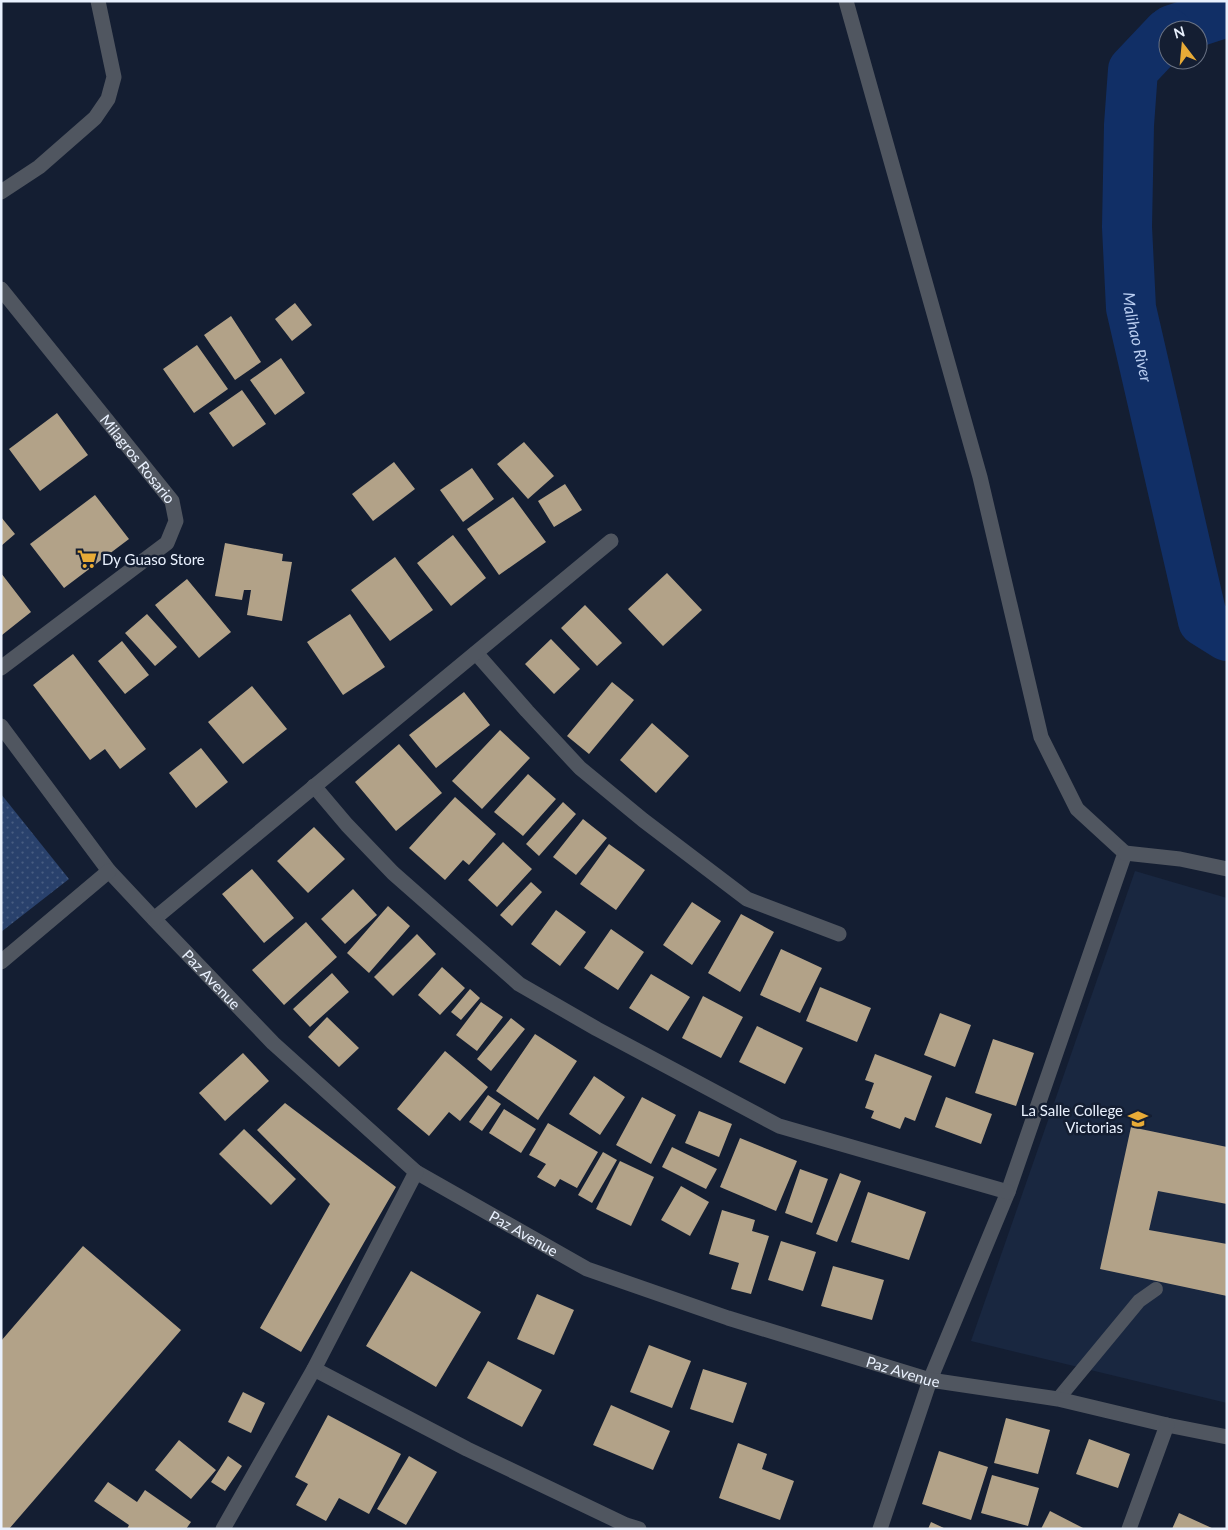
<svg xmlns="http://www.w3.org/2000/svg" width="1228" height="1530" font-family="Lato,sans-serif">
  <defs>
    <pattern id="grass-dots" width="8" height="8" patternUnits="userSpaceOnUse" patternTransform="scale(1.25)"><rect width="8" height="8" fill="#29416c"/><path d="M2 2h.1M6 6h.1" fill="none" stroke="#485d82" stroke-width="1.8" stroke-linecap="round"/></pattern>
  </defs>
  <rect width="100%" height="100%" fill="#141e32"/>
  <path fill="#192740" d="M1135 871 1227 898V1403L971 1341Z"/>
  <path fill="url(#grass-dots)" d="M1 794 69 879 1 932Z"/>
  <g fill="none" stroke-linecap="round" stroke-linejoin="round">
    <g stroke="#112f66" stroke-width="50">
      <path d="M1172 30 1227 12"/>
      <path id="s1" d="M1168 33 1133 70 1129 125 1127 227 1131 308 1203 621 1227 636"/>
    </g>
  </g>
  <path fill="#b2a288" d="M295 303 312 325 292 341 275 319Z
    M231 316 261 362 235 380 204 335Z
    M197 345 228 389 194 413 163 369Z
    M281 358 305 393 275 415 250 380Z
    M242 390 266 424 233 447 209 413Z
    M57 413 88 455 40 491 9 449Z
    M524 442 554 476 528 499 497 464Z
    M394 462 415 489 373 521 352 494Z
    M472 468 494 499 463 522 440 490Z
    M565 484 582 510 554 527 538 501Z
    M95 495 129 539 64 588 30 544Z
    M513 497 546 542 499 575 467 529Z
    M1 517 15 534 1 546Z
    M453 535 486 578 451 606 417 563Z
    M225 543 283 554 282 561 292 562 282 621 247 615 251 590H244L242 600 215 596Z
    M395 557 433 610 390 641 351 590Z
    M1 573 31 612 2 635 1 634Z
    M667 573 702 610 663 646 628 609Z
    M187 579 231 632 199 658 155 605Z
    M585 605 622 643 597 666 561 628Z
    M147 614 177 647 155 666 125 633Z
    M350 614 385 667 343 695 307 642Z
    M551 639 580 669 554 694 525 664Z
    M122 641 149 675 125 694 98 661Z
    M73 654 146 749 120 769 105 749 90 760 33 685Z
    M612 682 634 700 589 754 567 736Z
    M252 686 287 729 243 764 208 722Z
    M464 692 490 725 436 768 409 735Z
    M652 723 689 756 656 793 620 760Z
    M500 730 530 758 482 809 452 781Z
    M399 744 442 793 396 831 355 782Z
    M201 748 228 782 196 808 169 773Z
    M528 774 556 799 523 836 494 812Z
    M455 797 496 834 469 865 463 860 445 880 409 848Z
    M563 802 576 814 539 856 526 844Z
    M583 819 607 838 576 875 553 857Z
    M314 827 345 859 308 893 277 861Z
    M503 842 532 869 497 907 468 880Z
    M609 844 645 870 616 910 580 884Z
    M252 869 294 918 264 943 222 894Z
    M531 882 542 892 512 926 500 915Z
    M353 889 377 915 345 944 321 919Z
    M692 902 721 921 692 965 663 945Z
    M388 906 410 926 369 973 347 953Z
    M556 910 586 932 560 966 531 944Z
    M741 914 774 932 740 992 708 973Z
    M306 922 337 957 284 1005 252 970Z
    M611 929 644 952 618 990 584 968Z
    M417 934 436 954 393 996 374 977Z
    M781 949 822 968 800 1013 760 995Z
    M442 967 465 988 440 1015 418 995Z
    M332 973 349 992 310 1027 293 1009Z
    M651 974 690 997 668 1031 629 1008Z
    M820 987 871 1008 857 1042 806 1021Z
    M470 989 480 998 461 1020 451 1012Z
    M703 996 743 1017 721 1058 682 1038Z
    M481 1002 503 1017 477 1051 456 1035Z
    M940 1013 971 1025 955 1067 924 1055Z
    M327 1017 359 1048 339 1067 308 1037Z
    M511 1018 525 1029 491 1071 477 1059Z
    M757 1026 803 1048 785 1084 739 1062Z
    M535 1034 577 1061 538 1120 496 1091Z
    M993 1039 1034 1053 1016 1106 975 1093Z
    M445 1051 488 1087 460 1121 449 1112 429 1136 397 1109Z
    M243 1053 269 1081 225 1121 199 1093Z
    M875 1054 932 1076 915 1121 905 1117 900 1129 871 1118 874 1111 865 1108 874 1083 865 1080Z
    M594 1076 625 1097 600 1135 569 1114Z
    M488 1095 501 1104 482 1131 469 1122Z
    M642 1097 676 1115 651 1164 616 1145Z
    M946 1097 992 1114 981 1144 935 1127Z
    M285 1103 396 1187 301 1352 260 1328 330 1204 257 1130Z
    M504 1109 536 1129 521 1153 489 1133Z
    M699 1111 732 1124 719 1157 685 1143Z
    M548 1123 598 1152 577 1188 560 1179 555 1187 537 1177 546 1164 529 1155Z
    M1131 1127 1227 1147V1204L1158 1191 1149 1230 1227 1244V1296L1100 1269Z
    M244 1129 296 1179 271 1205 219 1154Z
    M740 1138 797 1161 776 1211 720 1187Z
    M672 1147 717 1169 706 1189 662 1167Z
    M603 1152 617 1160 592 1203 578 1195Z
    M620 1161 654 1177 631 1226 596 1209Z
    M800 1169 828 1179 812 1223 785 1213Z
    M840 1173 861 1181 837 1242 816 1234Z
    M681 1186 709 1202 690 1236 661 1220Z
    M868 1192 926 1212 909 1260 851 1242Z
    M722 1210 755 1220 752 1231 769 1236 751 1294 731 1289 739 1263 709 1254Z
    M781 1241 816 1252 803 1291 768 1280Z
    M83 1246 181 1330 9 1529H1V1341Z
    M833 1266 884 1280 872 1320 821 1306Z
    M411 1271 481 1312 436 1387 366 1346Z
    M537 1294 574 1310 554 1355 517 1339Z
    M649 1345 691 1361 672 1408 630 1392Z
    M488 1361 542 1390 522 1427 467 1398Z
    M703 1369 747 1383 733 1423 690 1409Z
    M243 1392 265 1403 251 1433 228 1422Z
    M611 1405 670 1431 653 1470 593 1445Z
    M328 1415 401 1454 369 1514 339 1498 326 1521 296 1505 308 1484 295 1477Z
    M1006 1418 1050 1430 1038 1474 994 1463Z
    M1089 1439 1130 1454 1118 1488 1076 1474Z
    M179 1440 216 1470 191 1499 155 1470Z
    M738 1443 767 1454 762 1469 794 1481 780 1520 719 1498Z
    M939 1451 988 1467 971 1520 922 1504Z
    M228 1456 242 1466 225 1491 211 1482Z
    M409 1456 437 1472 406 1525 377 1509Z
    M992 1475 1039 1488 1028 1526 981 1513Z
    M108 1482 137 1502 145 1490 191 1522 186 1529H127L129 1525 94 1501Z
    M1050 1511 1085 1529H1041Z
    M1179 1513 1214 1529H1172Z
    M931 1522 946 1529H928Z"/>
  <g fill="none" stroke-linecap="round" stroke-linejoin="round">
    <path stroke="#505660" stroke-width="14" d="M1058 1399 1139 1301 1156 1289"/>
    <g stroke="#505660" stroke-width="15">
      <path d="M846 1 980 477 1041 737 1077 809 1125 853 1008 1192 930 1380 880 1529"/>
      <path d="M1 192 39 167 95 118 108 99 114 77 98 1"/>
      <path id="s2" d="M1 289 172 501 176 521 167 543 1 668"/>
      <path d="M476 653 527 711 580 768 643 820 747 899 839 934"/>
      <path id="s3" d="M1 726 109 871 154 919 273 1043 416 1172 587 1269 728 1318 930 1380 1058 1399 1167 1425 1227 1437"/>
      <path d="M314 786 347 825 393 873 519 984 597 1029 779 1126 1008 1192"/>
      <path d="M1125 853 1180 859 1227 869"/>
      <path d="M154 919 611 541"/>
      <path d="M1 962 109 871"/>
      <path d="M314 1369 467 1449 626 1525 639 1529"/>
      <path d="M223 1529 314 1369 416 1172"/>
      <path d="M1129 1529 1167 1425"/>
    </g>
  </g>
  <defs>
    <symbol id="supermarket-bare" viewBox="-9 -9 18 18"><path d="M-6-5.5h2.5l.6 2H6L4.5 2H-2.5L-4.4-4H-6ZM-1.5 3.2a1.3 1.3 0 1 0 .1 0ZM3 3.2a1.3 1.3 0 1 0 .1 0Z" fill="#e8ab37" stroke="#141e32" stroke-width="2.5" paint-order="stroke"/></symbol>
    <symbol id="university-bare" viewBox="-9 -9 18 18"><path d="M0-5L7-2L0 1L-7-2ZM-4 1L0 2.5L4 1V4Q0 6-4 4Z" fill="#e8ab37" stroke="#141e32" stroke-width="2.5" paint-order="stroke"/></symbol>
  </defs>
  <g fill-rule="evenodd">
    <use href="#supermarket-bare" x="73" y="545" width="28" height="28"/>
    <use href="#university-bare" x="1124" y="1105" width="28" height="28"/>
  </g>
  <g text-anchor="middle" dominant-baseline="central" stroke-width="5" stroke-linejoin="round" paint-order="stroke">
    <g font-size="15" fill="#e9f1fe" stroke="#141e32">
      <text stroke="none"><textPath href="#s2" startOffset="218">Milagros Rosario</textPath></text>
      <text stroke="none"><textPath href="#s3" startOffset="330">Paz Avenue</textPath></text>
      <text stroke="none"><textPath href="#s3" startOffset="735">Paz Avenue</textPath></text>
      <text stroke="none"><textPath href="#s3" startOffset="1140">Paz Avenue</textPath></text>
    </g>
    <g font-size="15" fill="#e9f1fe" stroke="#141e32" text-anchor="start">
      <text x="102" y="559">Dy Guaso Store</text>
      <text x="1123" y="1110" text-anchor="end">La Salle College<tspan x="1123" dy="17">Victorias</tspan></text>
    </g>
    <g font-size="16" font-style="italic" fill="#b9cdf0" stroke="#141e32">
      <text stroke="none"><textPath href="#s1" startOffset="319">Malihao River</textPath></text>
    </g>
  </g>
  <rect width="1228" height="1530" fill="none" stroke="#e9f1fe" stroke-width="5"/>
  <g transform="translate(1183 45) rotate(344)"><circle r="24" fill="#141e32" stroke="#697284"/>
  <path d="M0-4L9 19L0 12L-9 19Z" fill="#e8ab37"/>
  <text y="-8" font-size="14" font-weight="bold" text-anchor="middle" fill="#e9f1fe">N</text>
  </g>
</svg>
